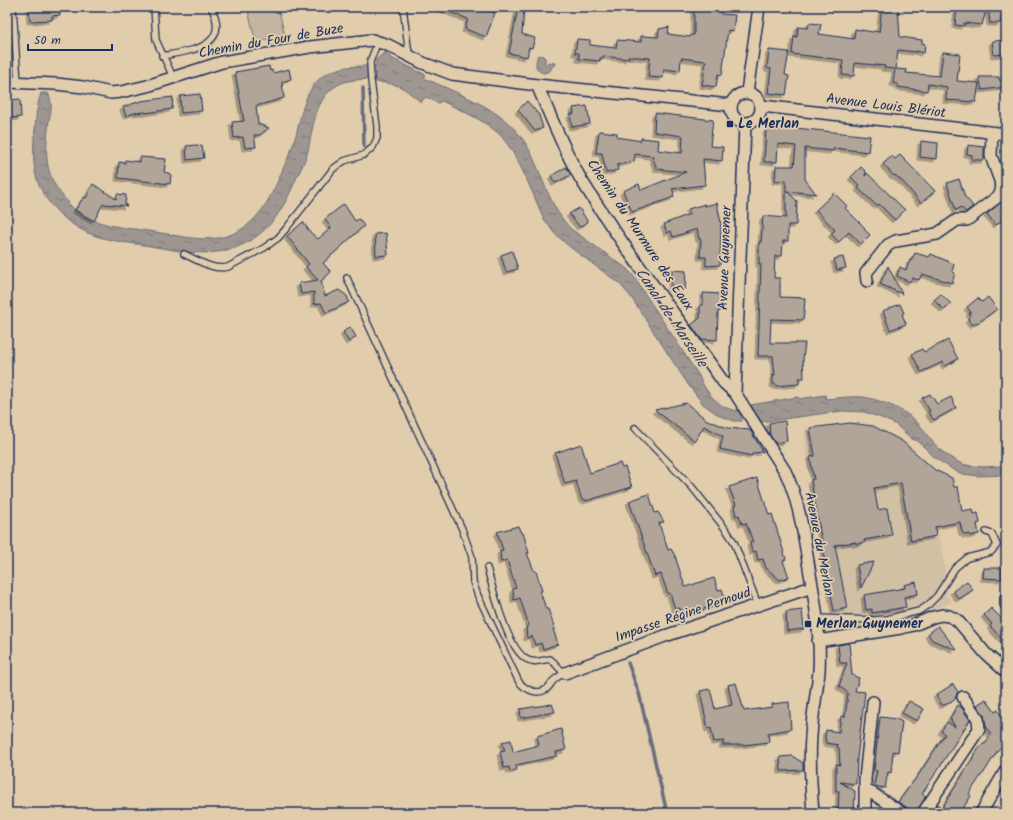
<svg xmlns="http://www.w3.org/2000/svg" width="1013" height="820" font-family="Kalam,sans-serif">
  <defs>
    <pattern id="water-ripples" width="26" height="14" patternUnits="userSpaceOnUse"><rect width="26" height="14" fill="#9e9691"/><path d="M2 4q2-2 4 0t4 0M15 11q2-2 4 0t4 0" fill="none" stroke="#807b7a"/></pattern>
    <filter id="shadow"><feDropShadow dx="-3" dy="3" stdDeviation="0" flood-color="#0004"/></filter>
  </defs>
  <rect width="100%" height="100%" fill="#e1ccab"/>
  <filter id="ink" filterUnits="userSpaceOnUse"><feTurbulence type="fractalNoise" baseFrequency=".025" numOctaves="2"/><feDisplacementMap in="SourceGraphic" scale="8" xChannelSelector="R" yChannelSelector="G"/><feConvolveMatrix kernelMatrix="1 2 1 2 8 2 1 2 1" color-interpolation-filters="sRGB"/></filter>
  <g filter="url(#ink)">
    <path fill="#d2c0a5" d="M850 423 902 441 935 470 961 522 937 527 945 569 948 590 945 593 952 602 906 621 838 632 808 468H807L805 429Z"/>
    <path fill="#c4b5a0" stroke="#70727f" d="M247 7H278L285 36 256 42Z"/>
    <path fill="url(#water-ripples)" stroke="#6a6d7d" d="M385 52 393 59 426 75 424 78C463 96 509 110 530 151 543 177 550 208 571 229L626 268 632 274 699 376C705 392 720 410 739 411L742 421H734L720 416 703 404 687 383 631 297 619 283 571 248 554 233 544 219C533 195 517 151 498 133 482 119 460 110 442 101L438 103 426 97 421 102C402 87 401 84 376 82V79C360 80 346 78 333 88 313 103 313 133 307 154 304 163 300 171 296 179 284 208 271 231 242 245 214 258 185 252 156 247 134 243 109 242 88 233 68 224 48 206 39 185 32 169 33 146 35 129 36 116 37 105 41 93H48C53 104 51 110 49 121 45 154 43 177 69 203L68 204C92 227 123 227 155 232 175 235 197 241 218 238 255 232 270 200 283 169 288 158 293 147 296 135 302 114 304 90 323 76 340 65 357 66 376 66V60Z
      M538 55 543 56 545 58V65H547L548 62 555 63V65H553L550 71 544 73C534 71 535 63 538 55Z
      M825 395 826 399C838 398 851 396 863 397 882 400 911 412 922 428 932 443 944 455 960 463 974 469 991 466 1006 466V475L979 476 963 474 955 471 935 458 918 441 912 439 895 424 879 417 864 412 842 411 761 422 751 405 798 397 799 399Z"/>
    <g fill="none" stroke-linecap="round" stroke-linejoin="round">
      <path stroke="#6a6d7d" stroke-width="3.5" d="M363 88 364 147
        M628 663 639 693 667 813"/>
    </g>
    <path fill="#b0a598" stroke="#1b2f5e" filter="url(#shadow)" d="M29 7H60V15L52 16V20L30 21Z
      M437 7H473L485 12 486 10 495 13 486 37 465 29 468 19Z
      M694 7H721V14L735 15 733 31 728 30 722 75 718 74 716 87 702 85 706 61 681 58 680 71 664 69 663 78 648 77 650 58 628 56V59L603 56V58H600V61L579 59V53H575L577 39 590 40V45L616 48 617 40 641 42V36L658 37 659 29 669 27 668 34 690 37 691 35H694Z
      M882 7H898L900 37 922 40V43L925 44 924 53 916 51V52L898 50 896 69 907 70 906 73 940 76 943 52 960 54 957 81 979 83 976 102 946 100 947 87 928 84 927 91 898 87V84L893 83 895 69 884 68 885 66 855 63 854 76 842 75 843 60 792 54 794 36 797 37 798 27 808 28 809 23 821 24 819 34 854 39 855 29 873 32 874 31 879 32Z
      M957 7 974 9 975 7H987L982 25 964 23V26L955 25Z
      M988 7H1006V18L1001 17V23H990Z
      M518 8 524 9 522 34 535 38 532 48 529 47 527 57 509 53Z
      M1006 40V54L994 55 992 41Z
      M769 50 789 52 785 75 789 76 786 95 768 93 771 69 767 68Z
      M269 66 270 71 272 70 273 73 289 69 291 79 282 82 284 98 256 106 258 124 269 128 260 135H254L256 147 245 148 243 137 234 138 232 122 244 121 235 72Z
      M979 77H999V80L1006 81V87L982 90Z
      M200 94 202 111 181 113 180 96Z
      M173 97 172 109 146 113V112L134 113 126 116 123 107 141 101Z
      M20 99 21 117 11 118 10 100Z
      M527 101 539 115 543 128 535 131 518 110Z
      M587 106 590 124 572 127 570 114H574L573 108Z
      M655 113 713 120 710 146 723 147 722 161 703 159 705 185 672 189 674 193 673 194 674 197 632 212 623 191 639 184 641 190 686 172 657 169 652 156 635 154 634 161 617 165 618 170 606 173 602 153H596L599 131 617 133V137L641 141V138L659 140 658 150 682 153 683 136 654 132Z
      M771 125 796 127V128L870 136 868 152 834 148 833 151 805 148V179L816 194 787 191 797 201 796 225H788V241H783L782 256H775L774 278H780V297L805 298 804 312 803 320 771 319 770 343H805L803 358 804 378H799V384L776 386 775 384H773V375H775L773 356H758L761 264H759V242H761L763 216 786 218V180L775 181 776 166H794L796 146 778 144 777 162H764L766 130Z
      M921 141 938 143 937 159 920 157Z
      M197 145 202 146 204 158 187 160 186 146Z
      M968 145 984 147V160H972V155L967 154Z
      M900 155 935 191 921 203 904 183 895 175 894 176 883 164 892 156 895 159Z
      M140 157 166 159 164 172 171 174 170 184 118 178 119 162 125 163V160L140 162Z
      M566 167 571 175 555 183 551 176Z
      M861 167 866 172 865 176 867 173 905 210 895 220 879 204 877 206 858 188 860 186 851 177Z
      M959 179 965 197 973 206 966 212 960 207 956 211 947 183Z
      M93 184 116 199 117 194 126 195 125 204 127 206 103 204 94 221 75 210 84 197 86 198Z
      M834 193 847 206 845 208 865 228 864 229 870 235 861 244 849 232 839 242 831 234 835 230 816 210Z
      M1006 198V217L996 225 987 214Z
      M717 203 721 223 720 265 706 266V257H700L701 239H699L697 229 673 237 671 231 667 233 664 224 690 214 688 209 705 204V206Z
      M344 204 355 221 359 219 364 226 323 263 331 272 321 281 325 296 339 290 347 296 349 302 326 313 321 303 314 304V292L301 294 299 283 318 280 306 267 309 264 287 236 303 222 310 232 318 239 331 228 325 219Z
      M579 208 588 222 580 227 569 214Z
      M386 233 388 255 376 256 375 234Z
      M512 251 518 269 506 272 501 255Z
      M915 253 929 257 931 254 954 264 952 272 955 273 952 283 922 274 919 280 912 278 910 282 897 276 900 267 906 270 910 260 911 261Z
      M843 257 846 268 837 270 834 259Z
      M888 266 902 294 880 284Z
      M672 270 686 271 685 289 671 288Z
      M703 293 721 294V311H718L717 340 701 339 691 325 700 318V305H703Z
      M941 294 951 304 944 310 934 300Z
      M988 297 997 309 978 323 977 322 973 325 968 319 971 316 969 313 971 312 967 307 978 298 982 302Z
      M900 304 904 313 902 314 906 324 890 330 883 311Z
      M350 327 356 337 349 342 343 332Z
      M948 340 958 359 945 366 943 362 921 372 912 354 922 349 924 352Z
      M930 394 937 404 951 397 956 408 934 420 928 412 930 411 922 398Z
      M686 403 707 420 728 428 750 430 763 452 753 453 752 456 720 449 723 436 704 426 695 441 655 410Z
      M785 421 787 441 775 443 770 435 769 423Z
      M850 423 873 426 902 441 935 470 952 478 954 487H958L962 511 973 509 974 514 978 513 980 523 977 524 979 534 970 536V534L966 535 962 532 960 522 935 527 936 536 911 541 901 483 874 488 878 510 887 508 892 535 864 540 865 542 856 544V542L835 545 847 608 834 611 811 480 814 479 810 457 815 456 810 428Z
      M581 444 590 473 620 463 622 468 625 467 632 487 586 501 585 499 582 500 576 481 565 484 555 453Z
      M757 478 769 515 772 514 786 559 783 561 789 577 780 580 766 568 763 559 758 560 756 551 752 552 750 542H753L746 523 742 524 739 515 736 516 734 506 736 505 729 487Z
      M649 494 655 513 658 512 664 522 659 523 668 550 671 549 675 556 685 587 714 578 718 590 722 589 725 599 721 600 722 603 683 616 680 608 675 609 670 593 668 594 661 574 655 576 629 501Z
      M518 526 521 533H523L529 553H527L534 571H536L542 591H540L546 609H548L555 629H553L558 644 543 649 541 643 535 645 532 636 527 638 526 627 529 626 520 598 514 600 513 589 516 588 507 560 501 562 500 551 503 550 497 532Z
      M874 562 861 588 857 565Z
      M984 568H1002V579L983 578Z
      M967 581 973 590 959 599 953 591Z
      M916 582 918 594 904 597 906 607 872 613V609L866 610 864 595 905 588 904 585Z
      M991 608 1006 623V643L990 626 992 624 984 615Z
      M802 610 804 629 787 631 786 612Z
      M938 626 957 650 932 640 928 634Z
      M849 643 852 675 859 678 855 691 865 692 857 758 856 784 840 782 855 791 854 813H838L839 791H836V764L840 765 839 748 837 747 838 745 826 743 825 736 826 730 839 732 841 716 845 717 848 693 839 686 847 663H840L838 645Z
      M736 683 744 711 772 707V704L789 702 791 729 768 733 769 742 743 745H722L724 741 714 742 711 728 708 729 700 691 710 689 715 709 732 705 728 685Z
      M953 684 958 692 955 697 956 698 945 705H942L936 695Z
      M986 699 995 712 998 710 1006 724V743L998 750 983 774H982L969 794 971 796 960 813H931L937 804 942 808 981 745 986 743 991 735 986 726 984 715 977 705Z
      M909 701 924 709 917 721 902 713Z
      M552 704 555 712 521 718 520 709Z
      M958 705 962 708 970 720 922 794 926 796 916 813H909L906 807 898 802 919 774 945 734 941 731 947 722 955 727 950 718Z
      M880 717 897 719 902 722 898 752 893 751 891 773 888 772 885 788 874 786 877 771 874 770Z
      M561 729 566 750 556 752 557 756 516 765 517 770 510 771 509 767 504 768 500 752 505 751 502 742 511 740 513 752 539 745 537 736Z
      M792 756 803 763V770L781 771 780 757Z"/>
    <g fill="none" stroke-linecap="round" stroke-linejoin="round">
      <defs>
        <path id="service" d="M13 7 18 83
          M154 7 156 40 173 77
          M403 7 409 55
          M162 56C190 51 232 47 211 7
          M184 254C197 260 214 271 228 267L264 248 278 238 285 230 333 169 344 161 364 155 373 147 377 138V126L371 81 370 62 378 41
          M347 278 462 529 472 557 473 582 478 596 519 682C525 689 536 695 545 690 549 688 551 683 554 680 557 677 561 675 565 673
          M635 428 692 487 727 531 734 542 758 605
          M487 568C494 591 506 646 526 659 534 664 542 660 550 659 556 663 558 669 565 673
          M817 618 874 620 887 619 919 611 928 605 937 596 955 568 967 558 991 552 997 545 992 534 986 532"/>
        <path id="minor" d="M7 82 56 84 83 87 111 93 121 92 147 86 222 62 310 47 372 40 388 45 423 63 452 74 537 85 730 105
          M537 85C551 117 564 151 582 181 625 251 677 316 724 383L735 393 785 471C799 500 804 536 809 568 815 601 821 636 819 671 817 693 812 715 811 737 809 762 811 788 813 813
          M747 92 759 7
          M731 108a15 15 0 1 1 30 0a15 15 0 1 1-30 0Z
          M762 106 1006 134
          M867 281 866 273 888 245 896 241 937 234 957 220H967L1000 195 1002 186 991 156 992 133
          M735 393 745 124
          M1006 598V604
          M818 641 901 628 914 625 933 617 942 615 949 616 957 620 986 654 1006 672
          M565 673 665 636 812 587
          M866 789 902 813
          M865 813V779L873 702
          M923 813 979 729 978 719 963 697
          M981 813 1006 770"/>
      </defs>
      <use href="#service" stroke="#1b2f5e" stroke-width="8"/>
      <use href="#minor" stroke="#1b2f5e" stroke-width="14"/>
      <use href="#service" stroke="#e1ccab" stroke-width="5.5"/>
      <use href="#minor" stroke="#e1ccab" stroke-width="11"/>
    </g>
  </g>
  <g fill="#1b2f5e" stroke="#e1ccab" stroke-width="1.5">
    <rect x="726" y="120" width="8" height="8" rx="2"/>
    <rect x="804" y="620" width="8" height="8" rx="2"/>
  </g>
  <g text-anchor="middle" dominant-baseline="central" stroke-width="3.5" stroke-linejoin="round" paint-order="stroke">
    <g font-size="14" fill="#1b2f5e" stroke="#e1ccab">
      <text transform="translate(271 41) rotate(-10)">Chemin du Four de Buze</text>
      <text transform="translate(886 106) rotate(7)">Avenue Louis Blériot</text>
      <text transform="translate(640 235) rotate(56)">Chemin du Murmure des Eaux</text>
      <text transform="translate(725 258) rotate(-88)">Avenue Guynemer</text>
      <text transform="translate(819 544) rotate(79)">Avenue du Merlan</text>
      <text transform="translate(683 615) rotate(-19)">Impasse Régine Pernoud</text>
    </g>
    <g font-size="14" font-weight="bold" fill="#1b2f5e" stroke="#e1ccab" text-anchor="start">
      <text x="738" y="124">Le Merlan</text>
      <text x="816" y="624">Merlan Guynemer</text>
    </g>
    <g font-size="15" font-style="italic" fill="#2f3e66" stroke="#e1ccab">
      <text transform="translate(671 318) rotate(56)">Canal de Marseille</text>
    </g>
  </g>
  <rect width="1013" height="820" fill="none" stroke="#e1ccab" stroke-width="24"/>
  <rect x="12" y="12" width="989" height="796" fill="none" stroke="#1b2f5e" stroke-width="1.5" filter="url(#ink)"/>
  <path d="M28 44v6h84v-6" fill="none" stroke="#1b2f5e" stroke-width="2"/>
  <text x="34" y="44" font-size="12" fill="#1b2f5e" stroke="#e1ccab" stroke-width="3" paint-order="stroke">50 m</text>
</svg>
